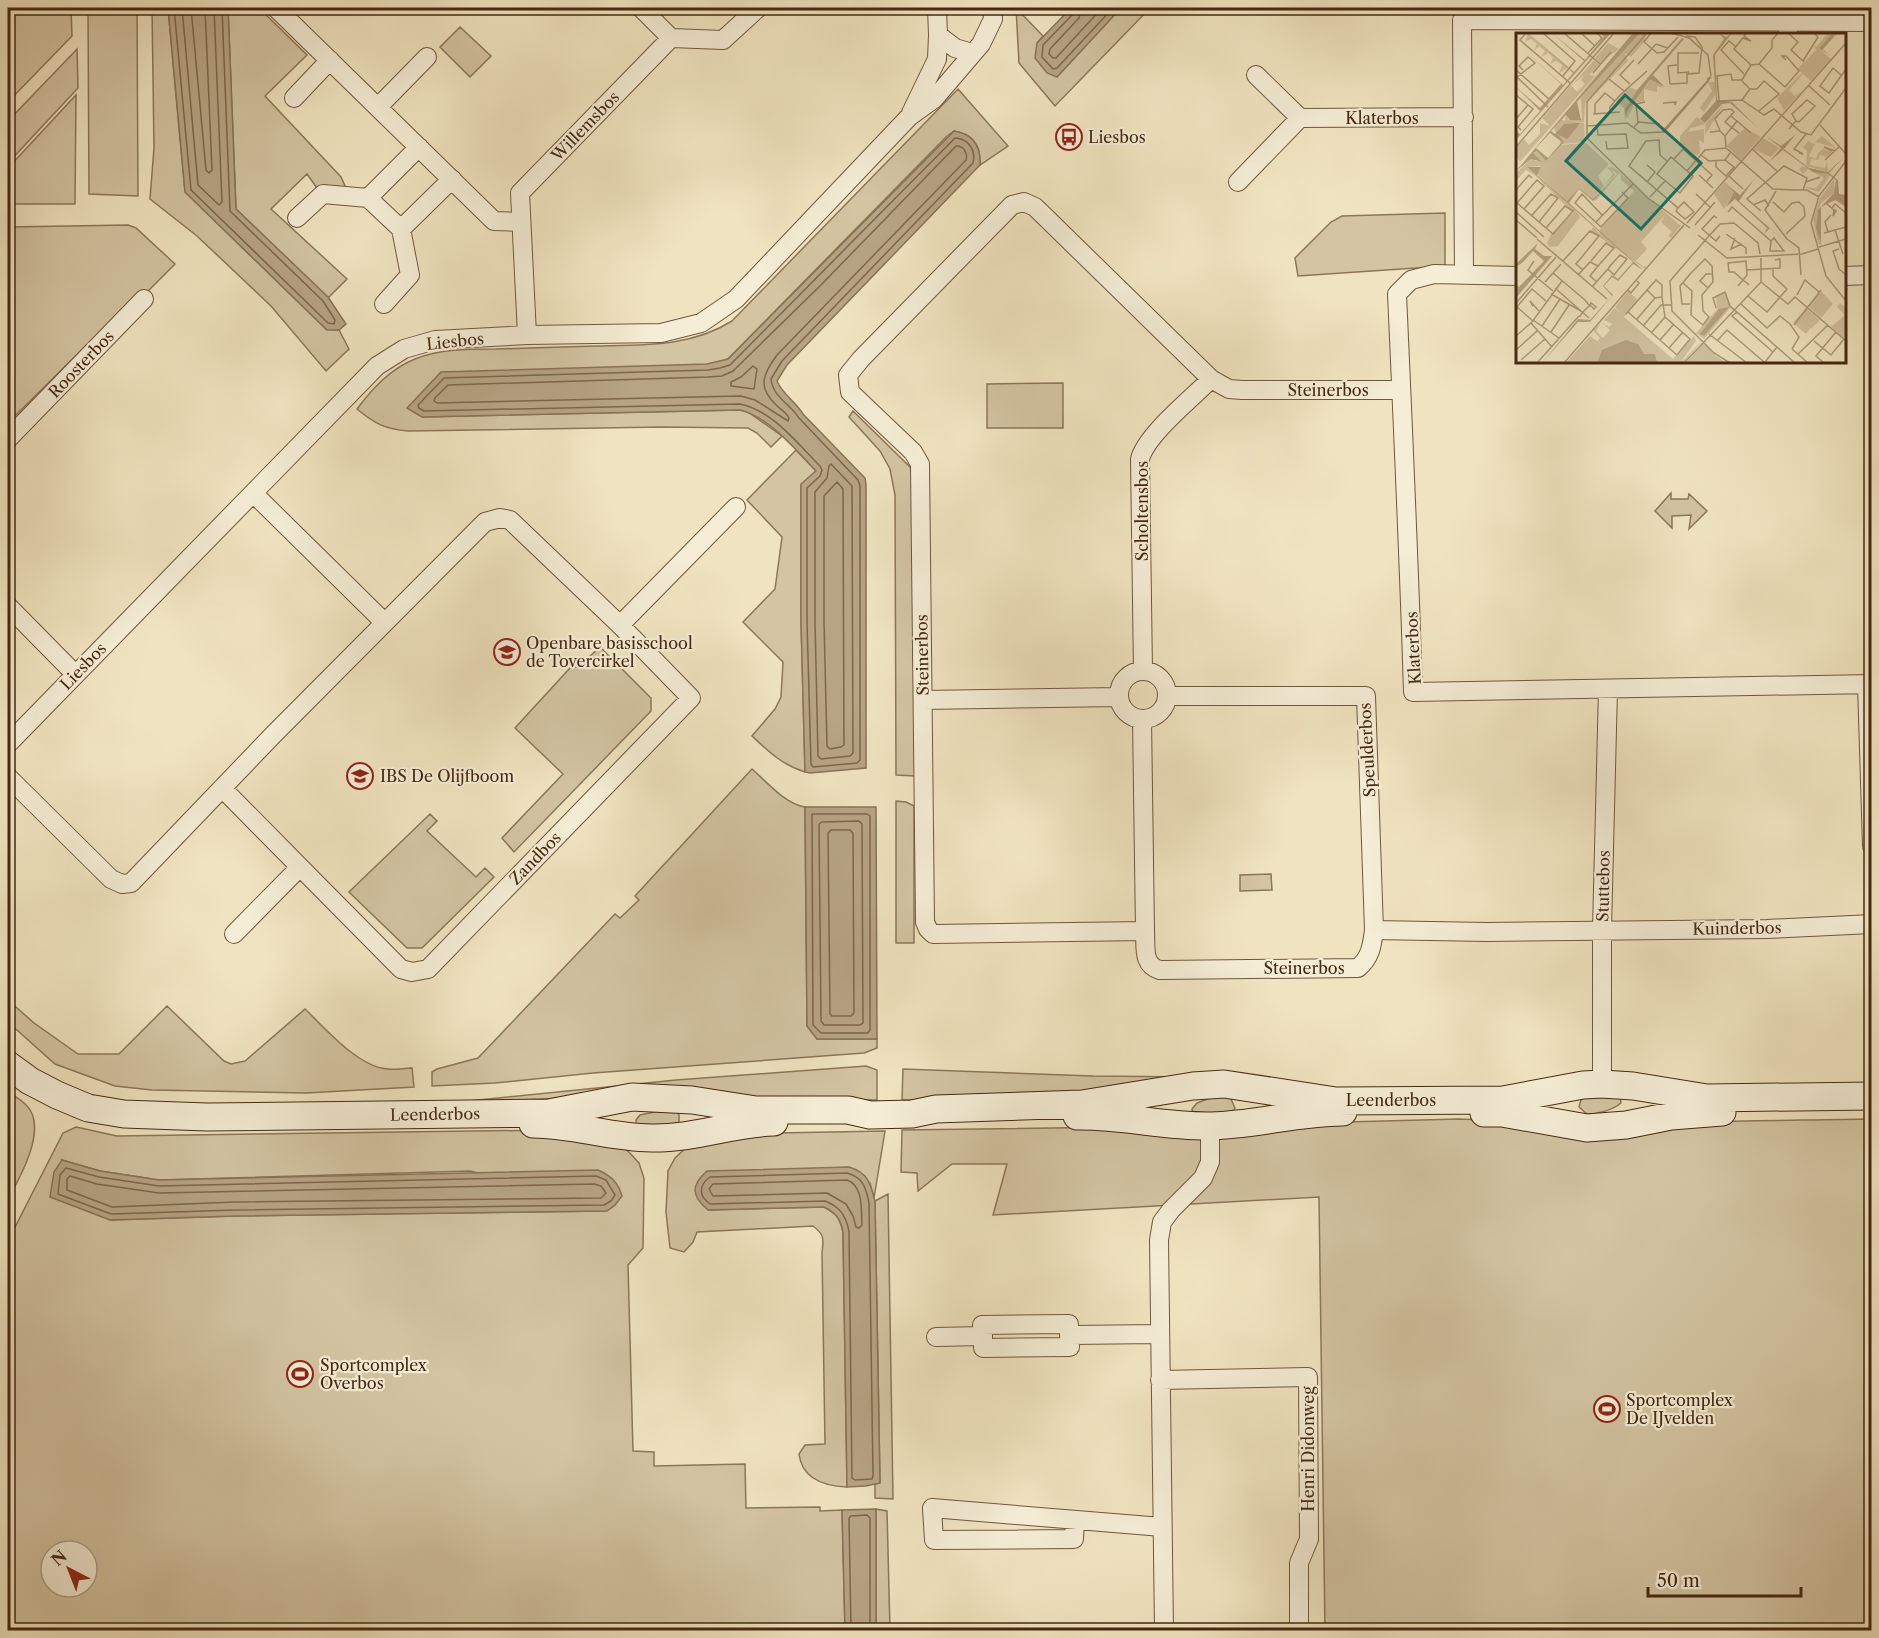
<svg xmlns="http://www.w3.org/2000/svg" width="1879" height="1638" font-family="'Libre Caslon Text',serif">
  <rect width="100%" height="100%" fill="#f0e4c0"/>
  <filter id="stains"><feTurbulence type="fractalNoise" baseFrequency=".00333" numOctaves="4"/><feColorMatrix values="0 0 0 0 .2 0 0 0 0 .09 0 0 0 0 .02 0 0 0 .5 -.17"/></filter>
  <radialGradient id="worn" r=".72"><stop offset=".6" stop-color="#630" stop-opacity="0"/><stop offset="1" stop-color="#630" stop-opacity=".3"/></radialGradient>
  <path fill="#d3c4a2" stroke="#8c7659" stroke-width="1.5" fill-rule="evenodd" d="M8 8H71L72 36 8 102Z
    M88 8H137L138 196 89 194Z
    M152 8H168L185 192 326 329 339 330 349 349 326 371 271 306 197 236 150 199 154 148Z
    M228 8H259L307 55 265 96 341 177 346 188 319 191 307 174 271 209 347 279 328 298 236 209Z
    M1016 8 1043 36 1037 43 1121 8H1150L1055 106 1019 63Z
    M460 27 491 56 470 77 440 47Z
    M77 49 78 88 8 163V121Z
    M958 89 1008 146 980 165C981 146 973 134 954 131L947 136 728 359 719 363 422 417 740 410 748 412 782 436 771 447 757 433 748 428 662 427 408 431C385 429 375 424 357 409 372 389 390 369 415 359 439 349 469 349 496 349 529 348 563 347 596 346 643 345 691 347 732 321Z
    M76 95 75 204H8V168Z
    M1445 213V266L1298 276 1295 258 1331 222 1342 216Z
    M128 225 136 228 175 264 141 298 137 295 16 415 8 408V227Z
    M1063 383V428H987V384Z
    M853 411 910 467 913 475 915 776 896 775 895 495 890 469 880 451 849 417Z
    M796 450 816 471 801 485V621L805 772C782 765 768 751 752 736L775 709 781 697 783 662 743 622 775 589 782 537 747 500Z
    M1671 493V499H1688L1689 494 1707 511 1689 529 1691 515 1672 516V528L1655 511Z
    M600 647 651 698V711L514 852 502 838 563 774 515 728 570 668 578 667Z
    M752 769C767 782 785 804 805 807L807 1026 817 1039H877V1048L864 1053 593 1073 495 1083 432 1086V1072L437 1069 478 1058 615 914 620 918 639 900 635 896Z
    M896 801 906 802 914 806V943H896Z
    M430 814 437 821 427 831 476 877 485 868 494 877 422 948H407L349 892Z
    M1271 874 1272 890 1240 891V875Z
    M8 1000 34 1023 78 1054H119L167 1006 224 1061 231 1064 245 1061 305 1009C326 1029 358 1067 388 1069 396 1070 404 1068 412 1068L414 1087 306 1093 152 1090 115 1086 55 1064 8 1022Z
    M866 1066 877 1070V1100L740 1099 678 1093 449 1103 676 1080Z
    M903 1069 1093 1076 1196 1077 1103 1097 902 1100Z
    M8 1092C14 1096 22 1100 27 1106 48 1128 20 1178 8 1199Z
    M1582 1096H1620L1621 1103C1613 1110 1598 1114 1587 1114L1579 1107Z
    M1213 1097H1230L1235 1108 1232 1114 1193 1113 1192 1109 1197 1103Z
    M669 1109 676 1110 679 1115V1122L673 1130 636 1124V1120L640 1115Z
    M1459 1119C1596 1125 1734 1121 1871 1119V1630H1325L1319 1197 993 1215 1007 1164H952L918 1191 917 1173 901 1172 902 1130 1197 1126Z
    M76 1127 117 1136 555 1130 614 1143 628 1151 639 1163 644 1178 643 1248 628 1265 633 1451 654 1452V1466L745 1464 746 1508 820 1507V1511L842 1510 845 1630H8V1239L11 1235 63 1133ZM62 1160 100 1171 159 1180 470 1171 615 1205 606 1211 235 1216 110 1220ZM51 1551H87V1587H51Z
    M885 1131 874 1198 870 1183 708 1210 824 1207C836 1213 840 1218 843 1232L847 1487C824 1486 802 1479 799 1454L805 1445 825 1444 822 1252C824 1239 824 1234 813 1226L697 1232 693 1242 684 1252 670 1248 666 1212 668 1171 675 1158 689 1145 725 1134Z
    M888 1194 893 1499 875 1498V1484L880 1483 875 1201Z
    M876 1509 887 1511 890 1630H876Z"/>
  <path fill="#b6a484" stroke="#897256" stroke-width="1.5" d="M168 8H228L236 209 328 297 346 324 339 330H327L185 192Z
    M1071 8H1121L1057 77 1047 73 1035 58 1037 43Z
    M1328 8H1623L1368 13 1335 11Z
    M954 131C973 134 981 146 980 165L787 365 777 381C783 395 795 401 803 414L865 478 866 485V768L810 773 805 772 801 621V484L816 471C796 450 769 417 740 410L422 417 407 408 441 372 707 364 728 359Z
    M805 807H876L877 1039H817L807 1026Z
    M62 1160 100 1171 159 1180 598 1170C611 1176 618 1182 622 1196L615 1205 607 1211 235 1216 110 1220 50 1197 54 1172Z
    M849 1167C868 1173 870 1182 875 1201L880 1483 866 1486 847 1487 843 1232C840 1218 836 1213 824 1207L708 1210C691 1196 691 1185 707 1171Z
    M876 1509V1630H845L842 1510Z"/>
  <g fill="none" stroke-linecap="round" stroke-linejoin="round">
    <path stroke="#7e664a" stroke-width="1.5" d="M174 8 191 190 328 323 334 324 335 320 323 301 230 211 222 8
      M182 8 198 185 219 205 222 202 214 8
      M191 8 206 170 209 173 212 170 205 8
      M1075 8 1073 14 1043 45 1042 57 1053 69 1057 68 1113 8
      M1082 8 1079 18 1050 49 1049 54 1053 58H1056L1102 8
      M955 138C969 139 976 150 973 163L782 361 771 379C773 397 790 404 799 418L858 480 860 486V760L857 763 813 767 811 764 807 621V488L820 476 822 470 820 466C797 443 773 411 740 404L424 411 419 408 418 405 444 378 708 370 720 368 730 365Z
      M956 146C963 145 968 153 966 160L777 355C763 374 757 387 776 405 781 410 786 412 789 418L788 421 755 400 741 396 437 403 434 401 435 398 448 385 708 377 722 376 733 371 821 285Z
      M753 366 757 369 754 389 731 386V382L741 377Z
      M831 464 852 486 853 753 850 756 821 759 818 756 815 621V492L827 478 829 466Z
      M837 482 843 489 844 745 841 747 830 749 827 746 824 621V496Z
      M812 814H867L870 816V1030L868 1033H821L813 1025Z
      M859 821 862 824 863 1023 860 1025H824L821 1021 819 824 822 822Z
      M831 830H850L853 833 854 1013 851 1016H832L830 1014 828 833Z
      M66 1168 99 1177 159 1186 596 1176 606 1180 615 1195 611 1201 604 1205 235 1210 111 1214 58 1194 60 1175Z
      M847 1173C864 1178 865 1187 869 1202L873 1476 872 1479 855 1480 852 1478 849 1232C846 1215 840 1207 825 1201L710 1204C698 1196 699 1185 710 1177Z
      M70 1176 97 1184 159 1193 594 1184 601 1186 606 1193 601 1198 235 1202 112 1207 67 1190V1179Z
      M847 1180C864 1186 861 1211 862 1225L859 1228 856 1227 853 1216 846 1204 827 1193 713 1196 709 1189 713 1184Z
      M851 1630 849 1518 851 1516 867 1515 870 1518V1630"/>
    <defs>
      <path id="minor" d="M276 8 494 221 520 222
        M641 8 671 38
        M937 8 938 35 955 48 972 53
        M1787 8 1788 34
        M294 98 330 60
        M378 107 427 57
        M911 113 937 59 938 35
        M1300 118 1464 117
        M1238 182 1300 118 1256 75
        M368 198 419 147
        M297 218 323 194 368 198 401 229 410 275 384 304
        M401 229 452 179
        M1464 274 1462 20 1872 22
        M1518 276 1434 274 1411 280 1397 294C1403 427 1409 559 1413 692L1872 684
        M1844 276 1872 275
        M527 335 520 193 671 38 723 40 758 8
        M8 439 144 299
        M253 493 384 622
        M8 606 75 674
        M620 625 736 507
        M1143 671 1140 459C1146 435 1192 398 1211 379
        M1119 695a24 24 0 1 1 48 0a24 24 0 1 1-48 0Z
        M1867 684 1872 846
        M923 700 1119 697
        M1142 719 1145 931C1146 947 1142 965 1160 970L1358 968C1371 957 1372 945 1374 930L1366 696H1167
        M8 744 377 366 404 349 435 340 527 335 661 333 701 323 736 299 909 117 934 99 981 44 993 19 992 8
        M8 777 111 879 122 884 131 883 273 735 485 522 500 518 510 520 620 625 691 698 428 969 412 972 401 969 300 867
        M222 788 300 867 234 934
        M1374 930 1487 932 1767 929 1872 924
        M1145 931 933 934 928 929 925 922 920 464 913 452 850 392 848 375 861 359 1012 205 1024 202 1035 207 1211 379 1229 389 1242 390H1400
        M1602 1084V929L1608 689
        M983 1336 982 1325 1069 1324V1335
        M936 1337 983 1336V1348L1070 1347 1069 1335 1160 1334
        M1160 1380 1308 1377 1309 1539 1299 1563V1630
        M1075 1520 1074 1539 934 1540 932 1508 1162 1527
        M1164 1630 1159 1240 1162 1222 1171 1210 1203 1178 1210 1162V1126"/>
      <path id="secondary" d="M8 1065 30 1081 57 1095 88 1108 124 1114 207 1117 549 1113 632 1097 692 1100 756 1110H848L870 1115 912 1114 936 1109 1082 1104 1193 1086 1224 1084 1336 1101 1503 1100 1583 1085 1602 1084 1633 1086 1707 1098 1872 1096
        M1484 1113H1502L1587 1128 1626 1125 1671 1116 1722 1112
        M1077 1116C1122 1115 1166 1127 1211 1126 1255 1125 1299 1112 1343 1112
        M533 1124C573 1124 612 1138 651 1138 693 1139 733 1123 774 1122"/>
    </defs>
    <use href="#minor" stroke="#70573c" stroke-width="20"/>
    <use href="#secondary" stroke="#452810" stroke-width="29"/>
    <use href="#minor" stroke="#f5edd6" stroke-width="18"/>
    <use href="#secondary" stroke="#f5edd6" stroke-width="27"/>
  </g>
  <defs>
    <symbol id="bus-ring" viewBox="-11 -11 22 22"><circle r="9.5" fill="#f5edd6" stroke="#8f2418" stroke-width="1.5"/><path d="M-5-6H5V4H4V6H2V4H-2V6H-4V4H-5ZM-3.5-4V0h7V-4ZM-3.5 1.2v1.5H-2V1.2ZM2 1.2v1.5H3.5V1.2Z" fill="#8f2418"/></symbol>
    <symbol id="school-ring" viewBox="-11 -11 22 22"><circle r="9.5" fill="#f5edd6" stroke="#8f2418" stroke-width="1.5"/><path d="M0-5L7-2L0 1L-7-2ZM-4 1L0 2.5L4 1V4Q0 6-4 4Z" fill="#8f2418"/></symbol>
    <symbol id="stadium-ring" viewBox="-11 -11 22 22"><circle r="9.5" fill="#f5edd6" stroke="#8f2418" stroke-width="1.5"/><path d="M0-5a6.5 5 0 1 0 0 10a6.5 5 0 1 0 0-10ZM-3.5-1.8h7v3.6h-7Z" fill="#8f2418"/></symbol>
  </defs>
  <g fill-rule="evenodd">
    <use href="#bus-ring" x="1054" y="122" width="30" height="30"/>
    <use href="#school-ring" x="492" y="637" width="30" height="30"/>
    <use href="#school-ring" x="345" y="761" width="30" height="30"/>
    <use href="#stadium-ring" x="285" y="1359" width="30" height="30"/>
    <use href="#stadium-ring" x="1592" y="1394" width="30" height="30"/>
  </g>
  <g text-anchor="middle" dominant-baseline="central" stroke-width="4.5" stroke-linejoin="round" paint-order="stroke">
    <g font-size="16" fill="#452810" stroke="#f5edd6">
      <text x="1382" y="118">Klaterbos</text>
      <text transform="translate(585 126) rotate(-46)">Willemsbos</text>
      <text transform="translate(455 341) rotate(-6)">Liesbos</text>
      <text transform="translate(81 364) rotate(-46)">Roosterbos</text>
      <text x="1328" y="390">Steinerbos</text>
      <text transform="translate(1142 511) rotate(-90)">Scholtensbos</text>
      <text transform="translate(1413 648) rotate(-93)">Klaterbos</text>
      <text transform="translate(922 655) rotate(-91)">Steinerbos</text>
      <text transform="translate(83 666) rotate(-46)">Liesbos</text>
      <text transform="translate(1367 750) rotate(-93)">Speulderbos</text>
      <text transform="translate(535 858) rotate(-46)">Zandbos</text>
      <text transform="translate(1603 886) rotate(-89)">Stuttebos</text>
      <text transform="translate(1737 928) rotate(-1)">Kuinderbos</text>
      <text x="1304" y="968">Steinerbos</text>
      <text x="1391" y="1100">Leenderbos</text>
      <text transform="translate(435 1114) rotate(-1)">Leenderbos</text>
      <text transform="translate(1308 1449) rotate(-90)">Henri Didonweg</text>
    </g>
    <g font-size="16" fill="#452810" stroke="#f5edd6" text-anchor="start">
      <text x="1088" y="137">Liesbos</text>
      <text x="526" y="643">Openbare basisschool<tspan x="526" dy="18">de Tovercirkel</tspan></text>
      <text x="380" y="776">IBS De Olijfboom</text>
      <text x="320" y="1365">Sportcomplex<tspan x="320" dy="18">Overbos</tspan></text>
      <text x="1626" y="1400">Sportcomplex<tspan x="1626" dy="18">De IJvelden</tspan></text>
    </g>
  </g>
  <g transform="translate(1516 33)">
    <rect width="330" height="330" fill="#f0e4c0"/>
    <path d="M12 0 52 35 43 40 46 32 40 28 34 31 37 25 32 20 25 24 29 18 23 13 18 18 21 11 15 6 9 9ZM124 0H131L128 9 115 24 109 20 112 28 69 71 68 89 49 88 50 82 53 87 66 86 65 65ZM312 0H322L307 16 316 24 304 16 315 26 295 48 287 41 273 57 279 63 286 58 265 81 268 77 261 65 286 40 281 36 300 17 297 11 300 14ZM92 10 103 16 84 30 79 25ZM78 27 83 32 73 42 79 43 4 129 0 123 4 118 0 122V115L8 106 13 112 24 101V90L34 93 26 85 55 52 61 59 69 51 65 47 68 42 56 52ZM137 45 148 55 141 53V59L128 56V68L119 70 111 86V79L133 46ZM192 49H199V62L188 79 184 75 196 58ZM112 54 122 57 110 76 109 89 108 75 100 69ZM208 71 189 102 190 91 175 95 171 99 188 96V110L183 107 184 120 180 123 164 110V103L181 84 189 91ZM45 87 68 90 69 109 45 111 41 101 51 105 58 94H45L40 100 38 94ZM229 95 245 104 225 127 210 113ZM306 103 317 112 319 115 318 118 317 114 300 109 293 123 300 126 302 120 307 116 316 119 311 124 304 122 302 127 295 126 294 132 309 135 311 129 312 139 290 133 291 118 283 111 288 114 292 108 298 111 302 106ZM247 105 263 115 255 124 237 116ZM70 110 93 131 82 143 88 153 78 165 101 141 95 135 99 142 89 152 97 141 92 135 95 133 104 139 80 168 63 155 51 168 21 141 25 133 11 134 59 177 64 184 42 213 34 214 31 210 35 201 57 180 20 143 10 137 0 148V140L15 126 23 129 17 120 22 118 30 128 44 112ZM287 133 314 142 303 159 287 154 300 155 308 145 292 136 287 141 283 136ZM104 140 165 193 155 205 152 202 156 199 145 189 149 182 125 209 131 216 120 228 128 234 130 231 129 236 75 198 77 194 85 202 83 198 118 158 105 147ZM318 146 319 159 305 170 301 181 300 195 306 212 302 211 297 186 303 167ZM209 149 218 159 208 176 198 161ZM112 258 122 267 108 284 157 326 178 303 180 308 164 330 187 307 167 330H50L74 303 81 308 84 305 77 297 84 291 80 298 87 305 94 297 85 289 93 294 96 291 88 287 98 275 105 280 99 274ZM305 258 317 271 305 285 292 273ZM209 260 216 273 209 262 215 274 188 306 180 300 201 276 200 263ZM324 270 330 275 328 306 315 294 329 282 321 274ZM290 275 304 287 295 296 291 293 294 296 290 301 277 290ZM188 308 200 323 211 330H170Z" fill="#d3c4a2"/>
    <path d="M12 0 58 39 68 28 36 0 69 27 88 4 84 0H95L0 107V98L4 101 24 78 0 54 24 75 45 51 0 10 47 52 57 40ZM117 0H124L61 69 65 87H54L50 82 35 98 39 101 48 91 64 90 57 99 51 106 41 101 48 109 30 128 21 118 17 120 26 129 15 126 0 138ZM34 100 46 109 32 125 20 115ZM203 0 210 4 216 0 199 22 201 67 216 69 242 95 214 70 206 71 189 90 184 86 200 68 197 22 208 6ZM166 5 168 6 137 42 149 54 134 46 111 79 110 87 109 76 122 56ZM280 101 268 116 293 135 312 139 327 125 313 140 322 147 323 161 330 162V174L319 167 305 174V210L300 195 302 177 318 160 320 147 312 141 297 139 267 117 253 129 265 115 250 103 265 113ZM11 134H25L21 142 51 168 63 155 77 166 90 154 77 168 63 156 53 170 127 237 117 231 102 248 96 244 88 253 97 262 74 289H62L26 330 62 286 74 287 96 263 87 253 96 242 102 246 117 229ZM239 145 223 168 279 217 254 195 248 201 251 195 219 166 210 174 218 159 209 150 224 162ZM22 210 19 216 28 223H36L0 265V252L3 254 28 228 17 218 6 230 0 234V231ZM213 274 188 303 184 301 203 276ZM110 307 122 311 128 321H139L141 330H81L86 317Z" fill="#b6a484" fill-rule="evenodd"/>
    <path fill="none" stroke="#b6a484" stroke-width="3" d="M305 16 317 2"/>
    <path fill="none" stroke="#ac997a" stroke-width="1.5" d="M10 0 4 7 54 50M27 0 59 28 46 44M48 0 84 31M65 0 79 13M131 0 71 69V105L132 165 174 195M135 0 128 9 141 20 148 19 162 4M155 0 173 5 192 22 195 43M231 0 228 3 235 8 227 5 218 16 235 32M272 0 282 9 275 17 287 28 302 4 298 0M220 14 213 8 205 17 228 41M72 20 86 5 81 0M122 31 140 11 152 15M243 31 269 54 283 38 270 23H266L270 27M0 37 33 66M173 39 162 40V20H183M77 40 95 19M325 42 317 35 304 53 313 60 330 36M1 44 19 30 12 24 3 33 7 37M1 44 32 74M93 46 108 58M226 47 235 32 243 31 256 15V7L262 0M114 51 104 42 118 27M154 51 171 50V41L183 40 186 14 179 4 170 3M154 51 152 33 161 32M293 53 314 72M234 56H241L248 48 263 61 243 78M0 62 17 76 2 94 5 97M226 67 248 82 258 76 285 99 295 102 330 55M226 67 203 68 201 43 215 41 216 47H226M226 67 234 56 226 48M147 70 160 69 159 72V69M94 80V74L104 62 131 38M77 81 104 79M79 81V71L89 60 99 68M215 83 235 100M0 86 12 72M122 90 120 71 129 69M304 92 330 121M72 93 111 90 125 100 148 99 193 47M81 93 82 102 110 101 112 115 91 116 90 108M118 94 123 89 144 91M273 96 280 88 276 81 291 67 299 73 283 89 280 88M204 98 199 86 207 77 215 76 218 79 209 89 223 100M146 99 195 44 191 46M194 99 204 98 209 103 210 114M209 103 221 88M0 114 98 0M236 116 262 139M316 118 308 114 319 118M283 120 287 121 278 116 290 101M185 122 193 128 209 127 214 120M155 124 177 143 164 160 141 141ZM158 126 167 116 196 142 191 148M200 127V134L210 143 218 134 209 127M309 127 323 114M151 128 144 122 143 107 130 108 113 133 162 175 160 178 169 186 178 179 168 169 162 175M330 128 303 163 295 190 310 243 330 268M171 138 189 117 210 115 257 156 278 157M183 142 197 155M213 143 227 156M131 149 139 139 131 132M290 149 304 144 301 146M0 157 13 142 16 145M276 157H291L303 164M260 158 249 177 271 206 283 215 285 242M180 161 194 174M134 164 149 148M0 169 37 201 57 178 49 173 30 195M257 169 268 179 276 170 283 169 288 174 289 183 270 201M1 170 21 147 28 153 8 176M311 171 318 177 320 178 317 183 318 177M237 172 249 167 253 173M316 175 319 171 330 180M245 178 231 166 268 133 291 145 287 157M0 179 28 204M212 179 216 174 255 208 254 218H268L258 205 255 208M16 182 35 161 42 165 23 189M86 182 66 161 59 170 85 194 112 165 106 159M201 185 198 183 186 196 200 208 204 203M0 187 21 205M80 189 117 151M171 190 330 10M179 192 199 169M319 197 327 221M312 199 309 189 315 182M308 200 330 194M210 201 230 215V221M182 202 211 225 286 221 302 216M192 204 154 248 156 278 198 320 214 330M192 204 204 191 218 190 242 210 244 221M219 205 215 216 226 211M21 206 91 266M303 214 330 206M323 216 317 218 323 236 330 242M18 228 12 237 37 258M47 228 74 198 83 203 60 231 67 237M231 237 264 235V226L259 227M62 242 74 229 82 233 98 215 90 210 75 228M29 249 45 231M81 249 74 243 82 233M245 249 272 271 279 264 330 308M167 250 176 258 175 282 187 292 193 284 187 278 186 262 197 249 196 233 189 226 175 240M222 253 227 247 231 242 230 228 212 230 213 239H218L227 247 228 248 231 250 233 252M76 254 90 238 92 236 94 233 104 222 111 226 98 242 92 236M39 255 73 285M192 255 184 248 190 241H197M112 257 115 260 123 250 121 248M35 261 65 278M281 262 289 247 303 259M232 263 251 279 271 256 257 243V236M139 265 131 257 140 247 146 252V264M0 270 40 224M174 271H166L164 253 175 240M225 271 251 295 264 283 274 291 283 304 276 316M17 273 14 268 23 278M1 274 17 288M0 275 16 256 30 268M200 275 197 265 209 259 214 273 279 330M112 279 161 322 174 306 149 284M221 279 216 283 257 319M110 281 131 257M121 286 139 265 146 264 149 284 136 299M17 287 43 305M15 290 36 314M278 292 305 257M26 293 44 266M127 293 145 272H155M35 299 53 272M193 301 231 330M0 303 16 289 46 248M144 307 158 291M201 308 211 297 248 329M298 308 315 322 328 306M153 315 167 299M276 316 292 330M0 317 21 298M282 321 312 292M5 327 29 306M249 329 261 314M21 330 62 284 64 283 67 279 74 272 75 270 80 274 78 276 74 272 72 271 69 267 50 251 37 240M48 330 168 192M168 330 245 249V225M308 330 300 323 320 299"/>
    <path fill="#0f766e" fill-opacity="0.15" stroke="#0f766e" stroke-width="3" d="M109 62 185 130 125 196 50 128Z"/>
    <rect width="330" height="330" fill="none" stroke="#452810" stroke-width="3"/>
  </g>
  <rect width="1879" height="1638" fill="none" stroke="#f0e4c0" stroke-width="30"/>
  <rect x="9" y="9" width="1861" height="1620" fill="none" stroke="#452810" stroke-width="3"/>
  <rect x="15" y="15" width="1849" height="1608" fill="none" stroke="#452810" stroke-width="1.5"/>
  <g transform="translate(69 1569) rotate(318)"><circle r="28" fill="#f5edd6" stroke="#af9e87" stroke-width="1.5"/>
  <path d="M0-4.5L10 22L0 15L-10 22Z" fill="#8f2418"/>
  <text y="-9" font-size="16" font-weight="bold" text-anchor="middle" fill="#452810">N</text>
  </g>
  <path d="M1648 1587v9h153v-9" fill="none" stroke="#452810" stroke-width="3"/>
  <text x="1657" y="1587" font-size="18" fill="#452810" stroke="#f5edd6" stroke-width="4.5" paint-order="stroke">50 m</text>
  <rect width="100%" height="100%" filter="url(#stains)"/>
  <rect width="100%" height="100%" fill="url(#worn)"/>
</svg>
